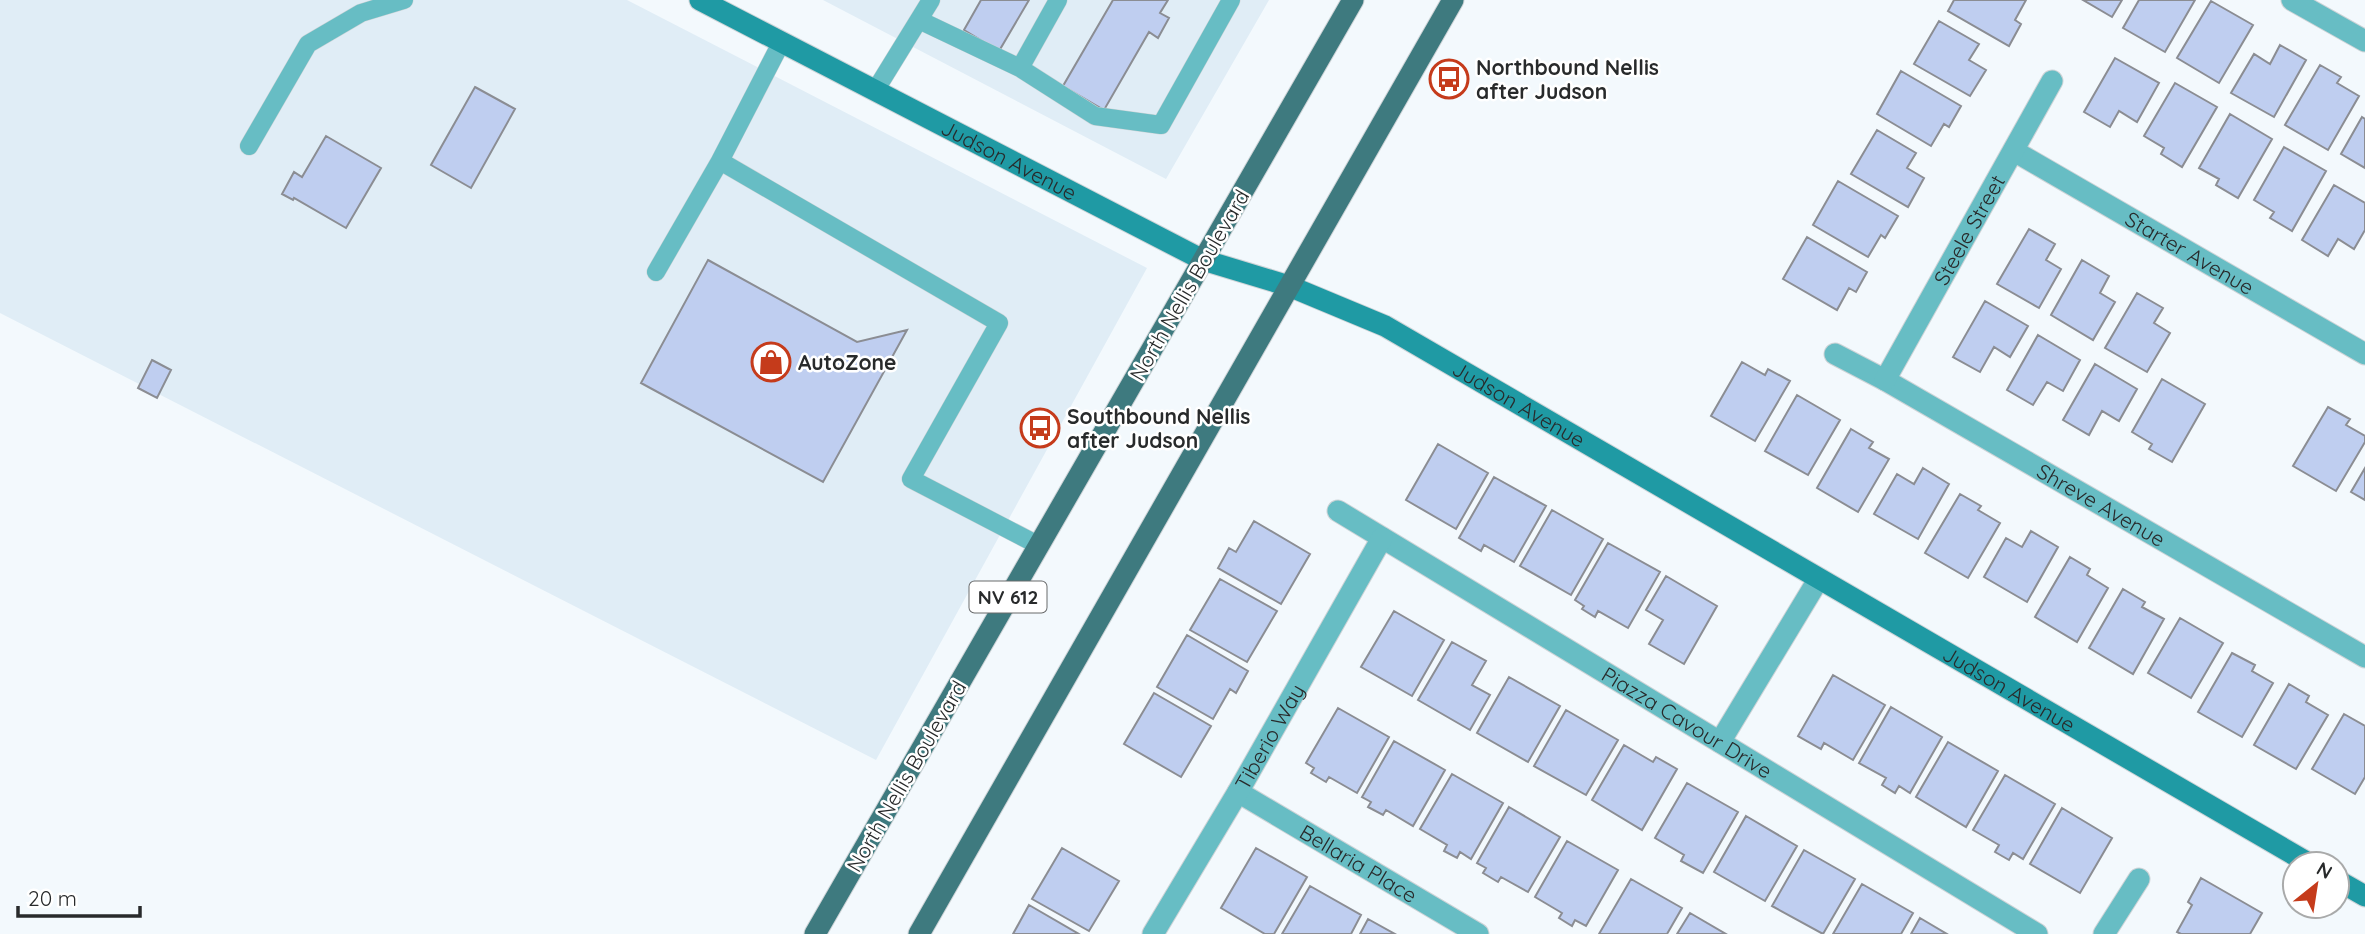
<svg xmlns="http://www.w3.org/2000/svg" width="2365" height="934" font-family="Quicksand,sans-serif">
  <rect width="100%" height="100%" fill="#f3f9fd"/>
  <path fill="#e0edf6" d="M0 0H627L1147 268 876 760 0 313Z
    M823 0H1269L1166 179Z"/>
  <path fill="#bfcef0" stroke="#8b8d93" stroke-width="2" d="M981 0H1029L999 51 964 30Z
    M1113 0H1168L1160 13 1169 18 1158 38 1149 32 1104 110 1063 86Z
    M1954 0H2026L2015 20 2021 24 2009 46 1948 11Z
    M2083 0H2122L2112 17Z
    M2139 0H2195L2165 52 2123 28Z
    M2211 1 2253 25 2219 83 2177 58Z
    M1939 21 1979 44 1969 60 1986 70 1970 96 1914 64Z
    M2280 45 2306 60 2274 117 2231 93 2254 54 2270 64Z
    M2115 58 2159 83 2137 122 2119 111 2110 127 2084 112Z
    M2320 65 2341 77 2337 83 2359 96 2328 150 2285 125Z
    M1901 71 1961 106 1949 127 1944 124 1931 146 1877 114Z
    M2175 83 2217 107 2182 167 2161 154 2164 148 2144 136Z
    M475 87 515 109 471 188 431 165Z
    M2230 114 2272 139 2238 198 2216 185 2219 179 2199 168Z
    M2362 117 2365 119V168L2341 154Z
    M1877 130 1916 153 1907 168 1924 178 1908 207 1851 174Z
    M326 136 381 168 346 228 294 198 293 200 282 194 294 172 302 177Z
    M2284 147 2326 171 2292 231 2270 218 2274 212 2254 200Z
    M1838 181 1898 216 1885 238 1881 235 1868 257 1813 225Z
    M2334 185 2365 203V230L2354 249 2338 239 2328 256 2302 240Z
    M2029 229 2055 244 2046 260 2061 269 2039 308 1997 284Z
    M1807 237 1867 272 1856 292 1849 288 1837 310 1783 279Z
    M708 260 857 342 907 330 823 482 641 383Z
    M2082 260 2109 276 2100 293 2115 302 2093 340 2051 315Z
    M2137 293 2163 308 2154 323 2170 333 2147 372 2105 348Z
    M1985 301 2028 326 2010 357 1994 347 1980 372 1953 357Z
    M2038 335 2080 360 2063 391 2047 382 2033 405 2007 390Z
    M152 360 171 370 157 398 138 388Z
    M1742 362 1765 375 1768 369 1790 381 1755 441 1711 416Z
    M2095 364 2137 389 2119 421 2102 411 2089 435 2063 420Z
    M2162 379 2205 404 2172 462 2149 449 2152 444 2132 432Z
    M1797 395 1840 420 1808 475 1765 451Z
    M2328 407 2350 419 2346 425 2365 436V442L2336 491 2293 466Z
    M1851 429 1873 442 1869 448 1889 459 1858 512 1817 488Z
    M1438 444 1488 473 1456 529 1406 500Z
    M1923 468 1949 484 1918 539 1874 514 1897 474 1914 484Z
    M2365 468V500L2351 492Z
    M1494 477 1546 506 1514 562 1484 545 1481 551 1459 538Z
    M1960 494 1981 506 1978 510 2000 523 1968 578 1925 553Z
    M1552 510 1603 539 1571 595 1520 566Z
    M1254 521 1310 554 1281 604 1218 568 1229 548 1236 552Z
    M2031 531 2058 547 2027 602 1984 577 2006 538 2022 547Z
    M1608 543 1660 572 1628 628 1598 611 1595 617 1582 609 1584 606 1575 600Z
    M2070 557 2090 569 2087 575 2108 588 2077 642 2035 617Z
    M1666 576 1717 606 1684 664 1649 644 1663 620 1646 610Z
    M1220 579 1277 611 1247 662 1190 630Z
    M2123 589 2145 602 2142 607 2164 619 2133 674 2089 648Z
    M1394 611 1444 640 1412 696 1361 667Z
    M2180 618 2223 643 2191 698 2148 673Z
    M1187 635 1248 671 1236 693 1230 689 1213 719 1157 687Z
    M1452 642 1486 661 1472 685 1490 695 1470 730 1418 700Z
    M2232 653 2255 665 2252 671 2273 683 2242 737 2198 712Z
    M1833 675 1885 705 1853 760 1824 743 1821 749 1798 736Z
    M1509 677 1560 706 1528 762 1477 733Z
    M2289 684 2309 696 2306 702 2328 715 2296 769 2254 745Z
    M1154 693 1211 726 1181 777 1124 744Z
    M1891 707 1942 737 1910 793 1899 786 1895 793 1882 785 1886 778 1859 763Z
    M1338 708 1389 737 1357 793 1329 777 1326 782 1311 773 1314 768 1306 763Z
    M1566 710 1618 740 1586 795 1534 766Z
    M2344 714 2365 726V777L2355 794 2312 769Z
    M1394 741 1445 770 1413 826 1386 810 1383 815 1368 807 1371 802 1362 797Z
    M1948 742 1998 771 1966 827 1916 797Z
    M1624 745 1653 762 1656 757 1677 769 1642 830 1592 800Z
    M1452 774 1503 803 1471 859 1460 852 1457 858 1444 851 1447 845 1420 829Z
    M2005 775 2055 804 2023 859 2013 853 2009 860 1995 852 1999 845 1973 830Z
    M1687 783 1738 812 1703 873 1681 861 1684 855 1655 838Z
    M1509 807 1560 837 1528 892 1501 877 1498 882 1483 873 1486 868 1477 863Z
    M2062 808 2112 838 2080 893 2030 864Z
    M1746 816 1797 846 1765 901 1714 872Z
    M1567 841 1618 870 1586 926 1575 920 1572 926 1559 918 1562 913 1535 897Z
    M1062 848 1119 881 1089 931 1032 899Z
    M1256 848 1307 877 1274 934H1265L1221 908Z
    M1804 850 1855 879 1823 934 1772 906Z
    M2201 878 2262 913 2250 934H2181L2177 932 2192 905 2188 902Z
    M1631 879 1682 908 1667 934H1599Z
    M1862 884 1913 913 1901 934H1833Z
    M1310 886 1361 915 1351 934H1282Z
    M1029 905 1079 934H1013Z
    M1690 913 1726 934H1677Z
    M1920 918 1947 934H1911Z
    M1368 919 1395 934H1360Z"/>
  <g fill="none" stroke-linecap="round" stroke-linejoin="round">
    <defs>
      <path id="lane" d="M1058 0 1020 68 1095 116 1161 125 1231 0
        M919 20 1020 68
        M781 43 720 161 999 323 911 479 1038 545
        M875 91 931 0
        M249 146 308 44 361 13 404 0
        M656 272 720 161"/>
      <g id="street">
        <path d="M2292 0 2365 41"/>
        <path id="s1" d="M2014 151 2365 354"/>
        <path id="s2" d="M1835 354 1885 380 2365 657"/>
        <path id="s3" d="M1885 380 2052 81"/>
        <path id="s4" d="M1338 511 2037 934"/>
        <path d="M1720 742 1818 580"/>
        <path id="s5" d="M1238 792 1478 934"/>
        <path id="s6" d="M1153 934 1238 792 1382 538"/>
        <path d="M2104 934 2139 879"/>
      </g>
      <g id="secondary">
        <path id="s7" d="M700 0 1203 260 1289 286 1385 326 2310 864"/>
        <path d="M2337 880 2365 896"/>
      </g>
      <path id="primary" d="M815 934 1353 0
        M919 934 1453 0"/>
    </defs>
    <use href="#lane" stroke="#ced4d7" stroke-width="19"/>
    <use href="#street" stroke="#ced4d7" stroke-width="23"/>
    <use href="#secondary" stroke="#ced4d7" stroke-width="23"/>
    <use href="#primary" stroke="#ced4d7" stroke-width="23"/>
    <use href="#lane" stroke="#67bdc4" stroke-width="18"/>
    <use href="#street" stroke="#67bdc4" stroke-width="21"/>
    <use href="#secondary" stroke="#1f9aa4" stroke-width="21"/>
    <use href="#primary" stroke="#3e7a7f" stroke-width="21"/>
  </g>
  <defs>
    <symbol id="bus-ring" viewBox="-11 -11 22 22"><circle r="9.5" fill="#fff" stroke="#c53b1b" stroke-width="1.5"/><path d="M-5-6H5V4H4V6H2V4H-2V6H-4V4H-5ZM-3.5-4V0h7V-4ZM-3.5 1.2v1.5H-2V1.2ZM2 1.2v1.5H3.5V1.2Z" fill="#c53b1b"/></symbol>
    <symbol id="shop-ring" viewBox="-11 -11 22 22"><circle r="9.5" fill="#fff" stroke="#c53b1b" stroke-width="1.5"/><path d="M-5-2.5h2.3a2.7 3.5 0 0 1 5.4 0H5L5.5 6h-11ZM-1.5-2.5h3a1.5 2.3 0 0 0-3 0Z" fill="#c53b1b"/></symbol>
  </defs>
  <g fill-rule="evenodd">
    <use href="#bus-ring" x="1427" y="57" width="44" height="44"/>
    <use href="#shop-ring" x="749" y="340" width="44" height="44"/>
    <use href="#bus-ring" x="1018" y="406" width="44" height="44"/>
  </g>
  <g text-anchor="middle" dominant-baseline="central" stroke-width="5" stroke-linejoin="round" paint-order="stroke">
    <rect fill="#fff" stroke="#686a6b" stroke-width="2" x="969.5" y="581.5" width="77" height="31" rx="5"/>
    <g font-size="19" font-weight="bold" fill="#282a2b">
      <text x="1008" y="597">NV 612</text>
    </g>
    <g font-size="21" font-weight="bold" fill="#282a2b" stroke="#fff" text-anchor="start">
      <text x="1476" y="67">Northbound Nellis<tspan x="1476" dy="24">after Judson</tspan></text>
      <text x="798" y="362">AutoZone</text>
      <text x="1067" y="416">Southbound Nellis<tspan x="1067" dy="24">after Judson</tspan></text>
    </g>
    <g font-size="21" fill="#282a2b" stroke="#fff">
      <text stroke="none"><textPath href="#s7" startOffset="348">Judson Avenue</textPath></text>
      <text stroke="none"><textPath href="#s3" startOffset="172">Steele Street</textPath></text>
      <text stroke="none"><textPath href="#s1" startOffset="203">Starter Avenue</textPath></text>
      <text transform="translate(1189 285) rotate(-60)">North Nellis Boulevard</text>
      <text stroke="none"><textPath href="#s7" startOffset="915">Judson Avenue</textPath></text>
      <text stroke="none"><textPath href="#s2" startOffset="306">Shreve Avenue</textPath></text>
      <text stroke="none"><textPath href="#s7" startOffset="1482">Judson Avenue</textPath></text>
      <text stroke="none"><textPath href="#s4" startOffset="408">Piazza Cavour Drive</textPath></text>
      <text stroke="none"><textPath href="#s6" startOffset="229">Tiberio Way</textPath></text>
      <text transform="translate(906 776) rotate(-60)">North Nellis Boulevard</text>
      <text stroke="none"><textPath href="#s5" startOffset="140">Bellaria Place</textPath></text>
    </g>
  </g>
  <g transform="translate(2316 885) rotate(30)"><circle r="33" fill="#ffffff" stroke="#a9aaaa" stroke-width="2"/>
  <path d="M0-5L12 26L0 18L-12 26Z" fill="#c53b1b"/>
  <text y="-10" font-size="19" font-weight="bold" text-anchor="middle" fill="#282a2b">N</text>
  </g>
  <path d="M18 906v10h122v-10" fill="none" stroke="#282a2b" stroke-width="3.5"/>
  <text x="28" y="906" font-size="21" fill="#282a2b" stroke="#ffffff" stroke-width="5" paint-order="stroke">20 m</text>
</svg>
